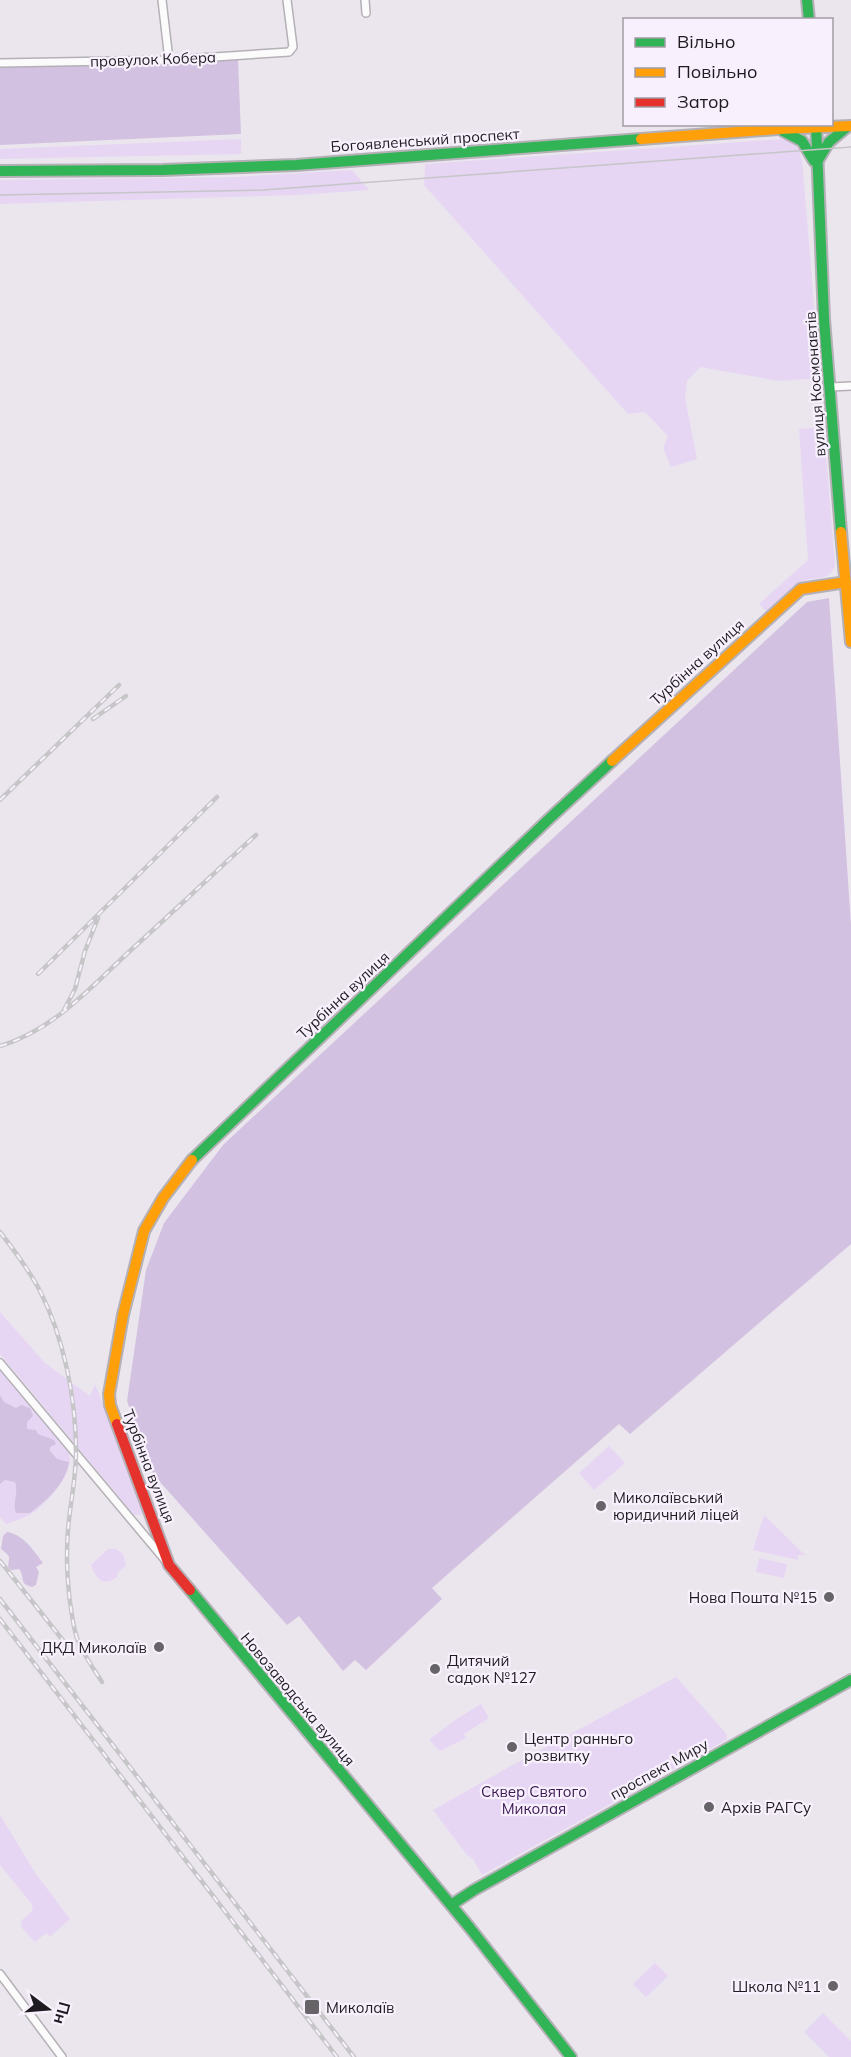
<svg xmlns="http://www.w3.org/2000/svg" width="851" height="2057" font-family="Mulish,sans-serif">
  <rect width="100%" height="100%" fill="#ebe6ee"/>
  <path fill="#e6d6f4" d="M241 139V154L0 159V149Z
    M782 139C796 141 798 148 802 159L820 376 818 378 779 381 700 367 687 381 685 398 697 459 671 467 663 448 668 436 645 412 628 414 424 185 425 164Z
    M352 170 369 190 298 195 0 204V180L235 177Z
    M822 427 824 428 835 565C830 582 817 576 804 581 794 585 777 605 768 613L759 604 808 560 799 429Z
    M0 1312 45 1363 90 1396 95 1384 145 1509 141 1515H134L0 1354Z
    M0 1370 69 1453C76 1472 44 1507 29 1515 22 1519 14 1521 6 1524L0 1517Z
    M609 1446 625 1463 594 1490 579 1473Z
    M764 1515 805 1555H798V1560L753 1550Z
    M108 1549H116L123 1554 126 1566 118 1572 117 1577C103 1587 96 1579 91 1565Z
    M759 1558 787 1564 784 1578 756 1572Z
    M676 1677 725 1732 727 1736 726 1740 482 1875 473 1859 467 1855 433 1810 511 1766Z
    M481 1704 489 1718 464 1734 466 1738 440 1751 429 1740 455 1720Z
    M0 1815 36 1874 70 1919 50 1937 46 1933 35 1942 22 1928 21 1921 31 1912 33 1907 31 1903 0 1865Z
    M655 1963 668 1976 646 1997 633 1984Z
    M823 2013 851 2041V2057H829L804 2032Z"/>
  <path fill="#d3c1e1" d="M238 60 241 134 0 145V67Z
    M829 598 851 925V1244L630 1434 619 1424 432 1588 442 1599 366 1670 355 1660 343 1671 299 1616 287 1625 153 1474 127 1401 146 1270 164 1223 223 1145 807 602Z
    M0 1395 4 1402 16 1408 21 1405 30 1408 33 1416 27 1422V1429L36 1430 38 1434 54 1440 56 1444 50 1447V1451L57 1459 69 1462C66 1484 46 1501 30 1513H16C12 1502 19 1492 15 1482L5 1480 0 1484Z
    M7 1532C23 1534 34 1551 43 1563L36 1567 39 1572 36 1585 32 1587C18 1583 26 1579 19 1569L11 1570 8 1567C9 1555 12 1558 1 1549L3 1536Z"/>
  <g fill="none" stroke-linecap="round" stroke-linejoin="round">
    <defs>
      <path id="street" d="M162 0 169 60
        M365 0 366 13
        M0 63 169 60 289 52 293 47 287 0
        M830 387 851 386
        M0 1363 165 1560
        M0 1974 62 2057"/>
      <path id="fast" d="M807 0 809 20
        M816 124 824 319 841 532
        M783 131 802 141 814 161
        M817 162 829 142 847 127
        M0 171 163 170 296 165 641 139
        M192 1160 550 818 612 761
        M190 1590 470 1928 571 2057
        M451 1905 474 1890 851 1680"/>
      <path id="slow" d="M641 139 778 129 851 126
        M841 532 851 642
        M612 761 801 589 846 582
        M117 1424 110 1405 109 1394 123 1315 144 1231 163 1198 192 1160"/>
      <path id="jam" d="M117 1424 169 1565 190 1590"/>
    </defs>
    <use href="#street" stroke="#b4b0b6" stroke-width="10"/>
    <use href="#fast" stroke="#b4b0b6" stroke-width="14"/>
    <use href="#slow" stroke="#b4b0b6" stroke-width="14"/>
    <use href="#jam" stroke="#b4b0b6" stroke-width="14"/>
    <use href="#street" stroke="#fcfbfc" stroke-width="7"/>
    <use href="#fast" stroke="#30b455" stroke-width="10"/>
    <use href="#slow" stroke="#ff9f0a" stroke-width="10"/>
    <use href="#jam" stroke="#e5322d" stroke-width="10"/>
    <path stroke="#c6c5c7" stroke-width="1.5" d="M0 195 263 190 851 147"/>
    <defs>
      <path id="rail" d="M93 719 126 696
        M0 800 119 685
        M38 974 217 797
        M64 1010 75 989 85 951 98 918
        M0 1046C54 1030 91 987 131 950 173 912 214 873 256 835
        M0 1232C14 1250 28 1269 39 1289 64 1337 76 1399 76 1452 76 1479 70 1504 68 1530 66 1554 67 1578 70 1602 72 1615 73 1626 77 1638 83 1654 93 1668 102 1682
        M0 1561 73 1653
        M0 1599 354 2057
        M0 1619 337 2057"/>
    </defs>
    <use href="#rail" stroke="#c6c5c7" stroke-width="4.5"/>
    <use href="#rail" stroke="#f8f1fd" stroke-width="2" stroke-dasharray="7" stroke-linecap="butt"/>
  </g>
  <g fill="#666369" stroke="#f8f1fd" stroke-width="2">
    <circle cx="601" cy="1506" r="6"/>
    <circle cx="829" cy="1597" r="6"/>
    <circle cx="159" cy="1647" r="6"/>
    <circle cx="435" cy="1669" r="6"/>
    <circle cx="512" cy="1747" r="6"/>
    <circle cx="709" cy="1807" r="6"/>
    <circle cx="833" cy="1986" r="6"/>
    <rect x="304" y="1999" width="16" height="16" rx="3"/>
  </g>
  <g text-anchor="middle" dominant-baseline="central" stroke-width="4.5" stroke-linejoin="round" paint-order="stroke">
    <g font-size="15" fill="#1f1c21" stroke="#f8f1fd">
      <text transform="translate(153 59) rotate(-2)">провулок Кобера</text>
      <text transform="translate(425 140) rotate(-4)">Богоявленський проспект</text>
      <text transform="translate(815 384) rotate(-94)">вулиця Космонавтів</text>
      <text transform="translate(697 662) rotate(-42)">Турбінна вулиця</text>
      <text transform="translate(343 995) rotate(-43)">Турбінна вулиця</text>
      <text transform="translate(149 1466) rotate(69)">Турбінна вулиця</text>
      <text transform="translate(298 1699) rotate(50)">Новозаводська вулиця</text>
      <text transform="translate(659 1769) rotate(-29)">проспект Миру</text>
    </g>
    <g font-size="15" fill="#1f1c21" stroke="#f8f1fd" text-anchor="start">
      <text x="613" y="1497">Миколаївський<tspan x="613" dy="17">юридичний ліцей</tspan></text>
      <text x="817" y="1597" text-anchor="end">Нова Пошта №15</text>
      <text x="147" y="1647" text-anchor="end">ДКД Миколаїв</text>
      <text x="447" y="1660">Дитячий<tspan x="447" dy="17">садок №127</tspan></text>
      <text x="524" y="1738">Центр ранньго<tspan x="524" dy="17">розвитку</tspan></text>
      <text x="721" y="1807">Архів РАГСу</text>
      <text x="821" y="1986" text-anchor="end">Школа №11</text>
      <text x="326" y="2007">Миколаїв</text>
    </g>
    <g font-size="15" fill="#3c1854" stroke="#f8f1fd">
      <text x="534" y="1791">Сквер Святого<tspan x="534" dy="17">Миколая</tspan></text>
    </g>
  </g>
  <rect x="623" y="18" width="210" height="108" fill="#f8f1fd" stroke="#a19ca5" stroke-width="1.5"/>
  <rect x="635" y="38" width="30" height="9" fill="#30b455" stroke="#a19ca5" stroke-width="1.5"/>
  <text x="677" y="48" font-size="18" fill="#1f1c21">Вільно</text>
  <rect x="635" y="68" width="30" height="9" fill="#ff9f0a" stroke="#a19ca5" stroke-width="1.5"/>
  <text x="677" y="78" font-size="18" fill="#1f1c21">Повільно</text>
  <rect x="635" y="98" width="30" height="9" fill="#e5322d" stroke="#a19ca5" stroke-width="1.5"/>
  <text x="677" y="108" font-size="18" fill="#1f1c21">Затор</text>
  <g transform="translate(48 2009) rotate(106)" stroke="#f8f1fd" stroke-width="4.5" paint-order="stroke">
  <path d="M0-4.5L10 22L0 15L-10 22Z" fill="#1f1c21"/>
  <text y="-9" font-size="16" font-weight="bold" text-anchor="middle" fill="#1f1c21">Пн</text>
  </g>
</svg>
